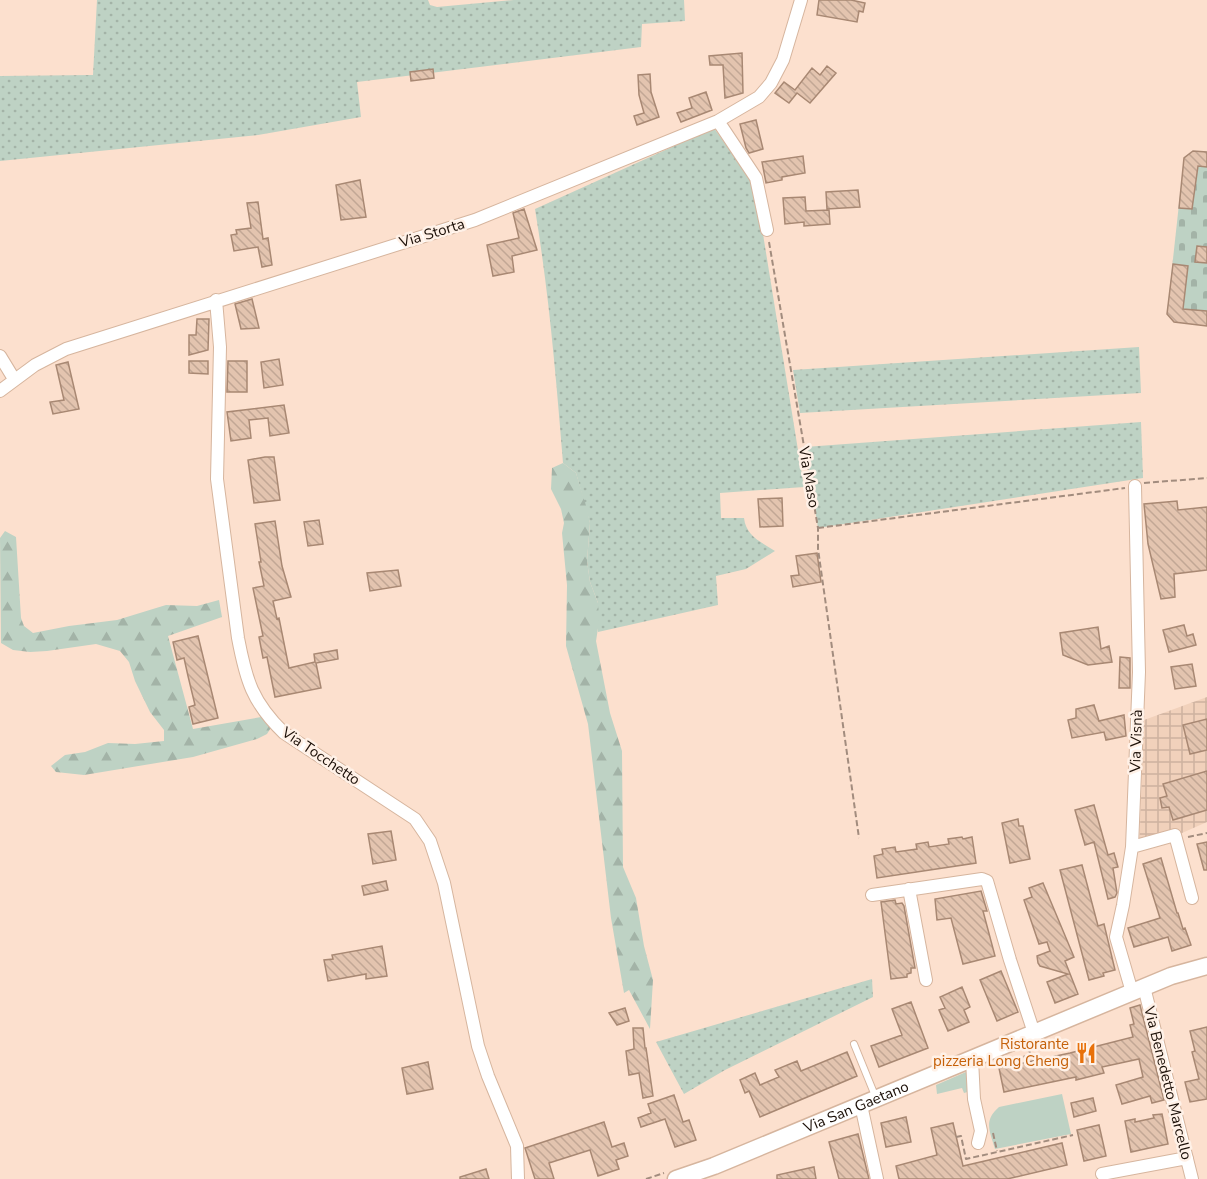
<svg xmlns="http://www.w3.org/2000/svg" width="1207" height="1179" font-family="'Nunito Sans',sans-serif">
  <defs>
    <pattern id="industrial-grid" width="8" height="8" patternUnits="userSpaceOnUse" patternTransform="scale(1.5)"><rect width="8" height="8" fill="#f1d1bb"/><path d="M0 4h8M4 0v8" fill="none" stroke="#ceb29f"/></pattern>
    <pattern id="grass-dots" width="8" height="8" patternUnits="userSpaceOnUse" patternTransform="scale(1.5)"><rect width="8" height="8" fill="#bed2c4"/><path d="M2 2h.1M6 6h.1" fill="none" stroke="#a3b3a7" stroke-width="1.8" stroke-linecap="round"/></pattern>
    <pattern id="forest-firs" width="22" height="20" patternUnits="userSpaceOnUse" patternTransform="scale(1.5)"><rect width="22" height="20" fill="#bed2c4"/><path d="M5 1l3.5 6h-7zM16 11l3.5 6h-7z" fill="#a3b3a7"/></pattern>
    <pattern id="cemetery-stones" width="16" height="16" patternUnits="userSpaceOnUse" patternTransform="scale(1.5)"><rect width="16" height="16" fill="#bed2c4"/><path d="M2 7V4a2 2 0 0 1 4 0v3zM10 15v-3a2 2 0 0 1 4 0v3z" fill="#a3b3a7"/></pattern>
    <pattern id="building-back-hatch" width="6" height="6" patternUnits="userSpaceOnUse" patternTransform="scale(1.5)"><rect width="6" height="6" fill="#e3c4af"/><path d="M-1 5l2 2M0 0l6 6M5-1l2 2" fill="none" stroke="#c2a795"/></pattern>
  </defs>
  <rect width="100%" height="100%" fill="#fce0ce"/>
  <path fill="url(#industrial-grid)" d="M1207 697V822L1139 852 1144 720Z"/>
  <path fill="url(#grass-dots)" d="M97 0H428L430 5 437 7 514 0H684L685 21 642 24 641 47 357 82 361 117 258 135 0 161V76L93 75Z
    M714 128 750 179 762 228 804 487 720 493 721 518H744C746 536 761 542 775 551L746 569 716 576 718 605 598 632V603L590 582 587 561 590 523 576 473 563 463C556 376 549 294 535 209Z
    M1139 347 1141 393 800 413 793 370Z
    M1141 422 1143 478 818 528 805 447Z
    M872 979 873 997 725 1070 684 1094 656 1042Z"/>
  <path fill="url(#forest-firs)" d="M563 463 576 473 587 509 590 523 587 561 590 582 598 603 599 622 596 641 610 713 622 751 623 867 636 898 644 946 653 980 650 1029 629 990 624 993 611 918 588 724 566 646 567 585 562 533 564 523 561 509 551 489 552 468Z
    M5 531 16 537 21 618 24 626 33 633 69 626 117 620 166 605 197 606 219 600 222 617 168 636 193 729 267 716 272 726 267 734 257 739 193 757 84 775 56 772 51 766 65 755 85 752 108 743 135 744 164 741V730L150 712 135 681 129 662 120 651 96 644 47 651 30 652 13 650 1 643 0 538Z"/>
  <path fill="url(#cemetery-stones)" d="M1193 151 1207 152V326L1174 322 1167 314 1184 158Z"/>
  <path fill="#bed2c4" d="M966 1072 971 1091 964 1093 962 1088 937 1094 936 1085Z
    M1062 1094 1071 1134 995 1149C990 1131 983 1121 999 1107Z"/>
  <path fill="url(#building-back-hatch)" stroke="#a88873" stroke-width="1.5" d="M819 0H851L865 3 863 12 859 11 857 22 817 15Z
    M742 53 743 93 725 98 723 65H710L709 56Z
    M827 66 836 73 810 103 797 93 789 103 775 93 784 82 795 90 812 68 820 75Z
    M433 69 434 78 411 81 410 72Z
    M650 74 651 92 659 117 637 125 634 116 644 113 639 95 638 75Z
    M706 92 712 110 681 122 677 113 692 108 689 98Z
    M756 120 763 149 749 153 746 148 740 124Z
    M1193 151 1207 152V167L1198 166 1192 209 1179 208 1184 158Z
    M803 156 805 173 782 177V180L766 183 762 162Z
    M360 180 366 217 341 220 336 185Z
    M858 190 860 207 827 209 826 192Z
    M805 197 806 211 829 210 830 224 804 226V222L785 224 783 198Z
    M258 202 263 239 268 238 272 265 262 267 258 247 234 251 231 235 237 234 236 230 251 228 247 203Z
    M524 209 537 250 512 256 514 272 493 276 487 245 519 238 513 213Z
    M1197 246 1207 247V263L1195 262Z
    M1173 264 1188 266 1183 309 1207 311V326L1174 322 1167 314Z
    M252 299 259 328 241 329 235 304Z
    M197 319H209L208 350 189 355V335H196Z
    M279 359 283 385 264 388 261 362Z
    M189 361H208V374L189 373Z
    M228 361H247V392H227Z
    M68 362 79 409 53 414 50 402 64 400 56 365Z
    M284 405 289 433 270 436 268 418 249 420 251 438 231 441 227 412Z
    M265 457H274L280 500 254 503 248 460Z
    M782 498 783 526 760 527 758 499Z
    M1177 501 1178 510 1207 507V570L1174 574 1175 597 1161 599 1148 544 1144 504Z
    M319 520 323 544 308 546 304 522Z
    M275 521 282 566 291 597 273 601 277 619 279 618 289 668 315 662 314 654 337 650 338 659 316 663 321 688 275 697 267 657 263 658 259 637 263 636 253 588 264 586 259 562H261L255 524Z
    M817 553 821 582 793 587 791 576 799 575 796 556Z
    M398 570 401 586 370 591 367 573Z
    M1184 625 1187 636 1193 634 1196 645 1169 652 1163 630Z
    M1098 627 1101 649 1109 646 1112 662 1088 665 1063 655 1060 633Z
    M198 636 218 718 193 724 189 707 195 705 188 676 184 658 177 660 173 642Z
    M1120 657 1130 658V688H1119Z
    M1192 664 1196 686 1175 689 1171 667Z
    M1094 705 1099 721 1124 715 1126 736 1106 740 1104 732 1072 738 1068 720 1076 718V709Z
    M1207 719V750L1190 754 1183 725Z
    M1207 771V810L1173 820 1169 807 1162 808 1160 798 1167 796 1163 784Z
    M1094 805 1108 855 1114 853 1118 867 1113 868 1117 893 1115 897 1108 899 1094 842 1085 845 1075 810Z
    M1018 819 1019 826H1023L1030 859 1010 863 1002 823Z
    M391 831 396 860 373 864 368 834Z
    M962 837 963 839 972 837 976 863 877 878 874 856 883 854 882 849 895 847 896 852 917 849 916 844 928 842 929 847 949 844 948 839Z
    M1207 842V870H1204L1197 844Z
    M1161 858 1177 913H1178L1183 929 1185 928 1191 945 1172 951 1168 937 1134 947 1128 928 1160 918 1143 864Z
    M1082 865 1098 926 1104 924 1115 970 1103 973 1104 976 1089 980 1060 870Z
    M386 881 388 890 364 895 362 886Z
    M1043 883 1074 957 1065 961 1078 994 1055 1003 1047 982 1068 974 1040 966 1038 963 1037 956 1050 951 1047 942 1039 944 1024 900 1032 897 1029 888Z
    M981 891 987 911H983L995 956 963 964 951 918 937 920 935 899Z
    M895 900 896 904 902 903 904 906 915 968H911V973L907 974V977L891 979 881 902Z
    M382 946 387 976 366 979V974L328 981 324 960 333 959 332 955Z
    M1001 971 1018 1012 997 1021 980 980Z
    M962 987 970 1007 964 1010 969 1022 948 1031 939 1010 945 1008 940 997Z
    M911 1002 928 1048 879 1067 871 1046 902 1035 892 1009Z
    M1140 1005 1164 1100 1152 1103 1150 1096 1122 1104 1116 1085 1143 1077 1139 1059 1102 1067 1104 1073 1076 1080V1077L1004 1092 999 1068 1070 1053 1133 1037 1130 1025 1134 1024 1130 1008Z
    M625 1008 629 1021 617 1025 609 1013Z
    M1207 1027V1099L1190 1102 1185 1082 1199 1079 1192 1052 1195 1051 1190 1031Z
    M633 1028H643L645 1048H646L653 1096 643 1098 639 1073 629 1075 626 1051 634 1049Z
    M847 1052 857 1076 760 1117 749 1091 745 1093 740 1080 755 1073 760 1085 779 1077 775 1070 797 1061 801 1071Z
    M428 1062 433 1089 407 1094 402 1068Z
    M674 1095 683 1122 689 1120 696 1140 675 1147 665 1119 641 1127 638 1118 651 1113 648 1104Z
    M1093 1098 1096 1111 1074 1117 1071 1103Z
    M1162 1114 1168 1144 1131 1152 1125 1121 1135 1119V1122L1154 1118 1153 1115Z
    M906 1117 911 1142 886 1147 881 1123Z
    M604 1122 612 1147 624 1143 628 1156 616 1160 619 1169 598 1176 590 1150 549 1163 554 1179H535L525 1148Z
    M953 1123 963 1166 1062 1143 1067 1165 1007 1179H899L896 1166 937 1155 931 1128Z
    M1099 1125 1106 1156 1084 1161 1077 1130Z
    M858 1134 869 1179H839L829 1142Z
    M814 1167 816 1179H777V1175Z
    M486 1169 489 1179H460V1177Z"/>
  <g fill="none" stroke-linecap="round" stroke-linejoin="round">
    <defs>
      <path id="lane" d="M854 1044 876 1098"/>
      <path id="street" d="M718 121 756 178 767 230
        M216 300 220 347 217 479 238 638C246 680 252 702 284 733L415 819 430 841 444 883 478 1046 488 1076 517 1146 518 1179
        M0 356 14 379
        M0 391 35 365 66 349 475 220 718 121 759 97 771 83 783 60 801 0
        M1132 847 1175 835 1192 898
        M909 889 926 980
        M872 895 982 879 987 881 1010 960 1034 1033
        M1144 987 1192 1179
        M1132 992 1116 937 1123 905 1132 847 1139 672 1135 486
        M972 1059 974 1099 981 1131 978 1143
        M861 1105 877 1179
        M1102 1174 1187 1158"/>
      <g id="secondary">
        <path id="s1" d="M676 1179 714 1166 1171 976 1207 966"/>
      </g>
    </defs>
    <use href="#lane" stroke="#d6b59e" stroke-width="8"/>
    <use href="#street" stroke="#d6b59e" stroke-width="14"/>
    <use href="#secondary" stroke="#d6b59e" stroke-width="19"/>
    <path stroke="#a28c7e" stroke-width="2" stroke-dasharray="6 3" stroke-linecap="butt" d="M769 242 818 528V549L859 838
      M1144 483 1207 478
      M818 528 1125 488
      M1188 837 1207 833
      M1006 1061 1031 1055 1028 1048
      M993 1133 997 1151
      M956 1137 961 1136 966 1159 1073 1135
      M646 1179 664 1173"/>
    <use href="#lane" stroke="#fff" stroke-width="6"/>
    <use href="#street" stroke="#fff" stroke-width="12"/>
    <use href="#secondary" stroke="#fff" stroke-width="16"/>
  </g>
  <defs>
    <symbol id="restaurant-bare" viewBox="-9 -9 18 18"><path d="M-5-6h1v4h1v-4h1v4h1v-4h1v5L-1.5 .5V6h-2V.5L-5-1ZM5-6V6H3V1.5H1.5Q1.5-4 5-6Z" fill="#e8710a" stroke="#fff1e7" stroke-width="2.5" paint-order="stroke"/></symbol>
  </defs>
  <g fill-rule="evenodd">
    <use href="#restaurant-bare" x="1071" y="1038" width="30" height="30"/>
  </g>
  <g text-anchor="middle" dominant-baseline="central" stroke-width="5" stroke-linejoin="round" paint-order="stroke">
    <g font-size="15" fill="#1b0f07" stroke="#fff1e7">
      <text transform="translate(432 233) rotate(-17)">Via Storta</text>
      <text transform="translate(809 477) rotate(80)">Via Maso</text>
      <text transform="translate(1136 741) rotate(-88)">Via Visnà</text>
      <text transform="translate(321 756) rotate(34)">Via Tocchetto</text>
      <text transform="translate(1168 1083) rotate(76)">Via Benedetto Marcello</text>
      <text stroke="none"><textPath href="#s1" startOffset="194">Via San Gaetano</textPath></text>
    </g>
    <g font-size="15" fill="#c56008" stroke="#fff1e7" text-anchor="end">
      <text x="1069" y="1044">Ristorante<tspan x="1069" dy="17">pizzeria Long Cheng</tspan></text>
    </g>
  </g>
</svg>
